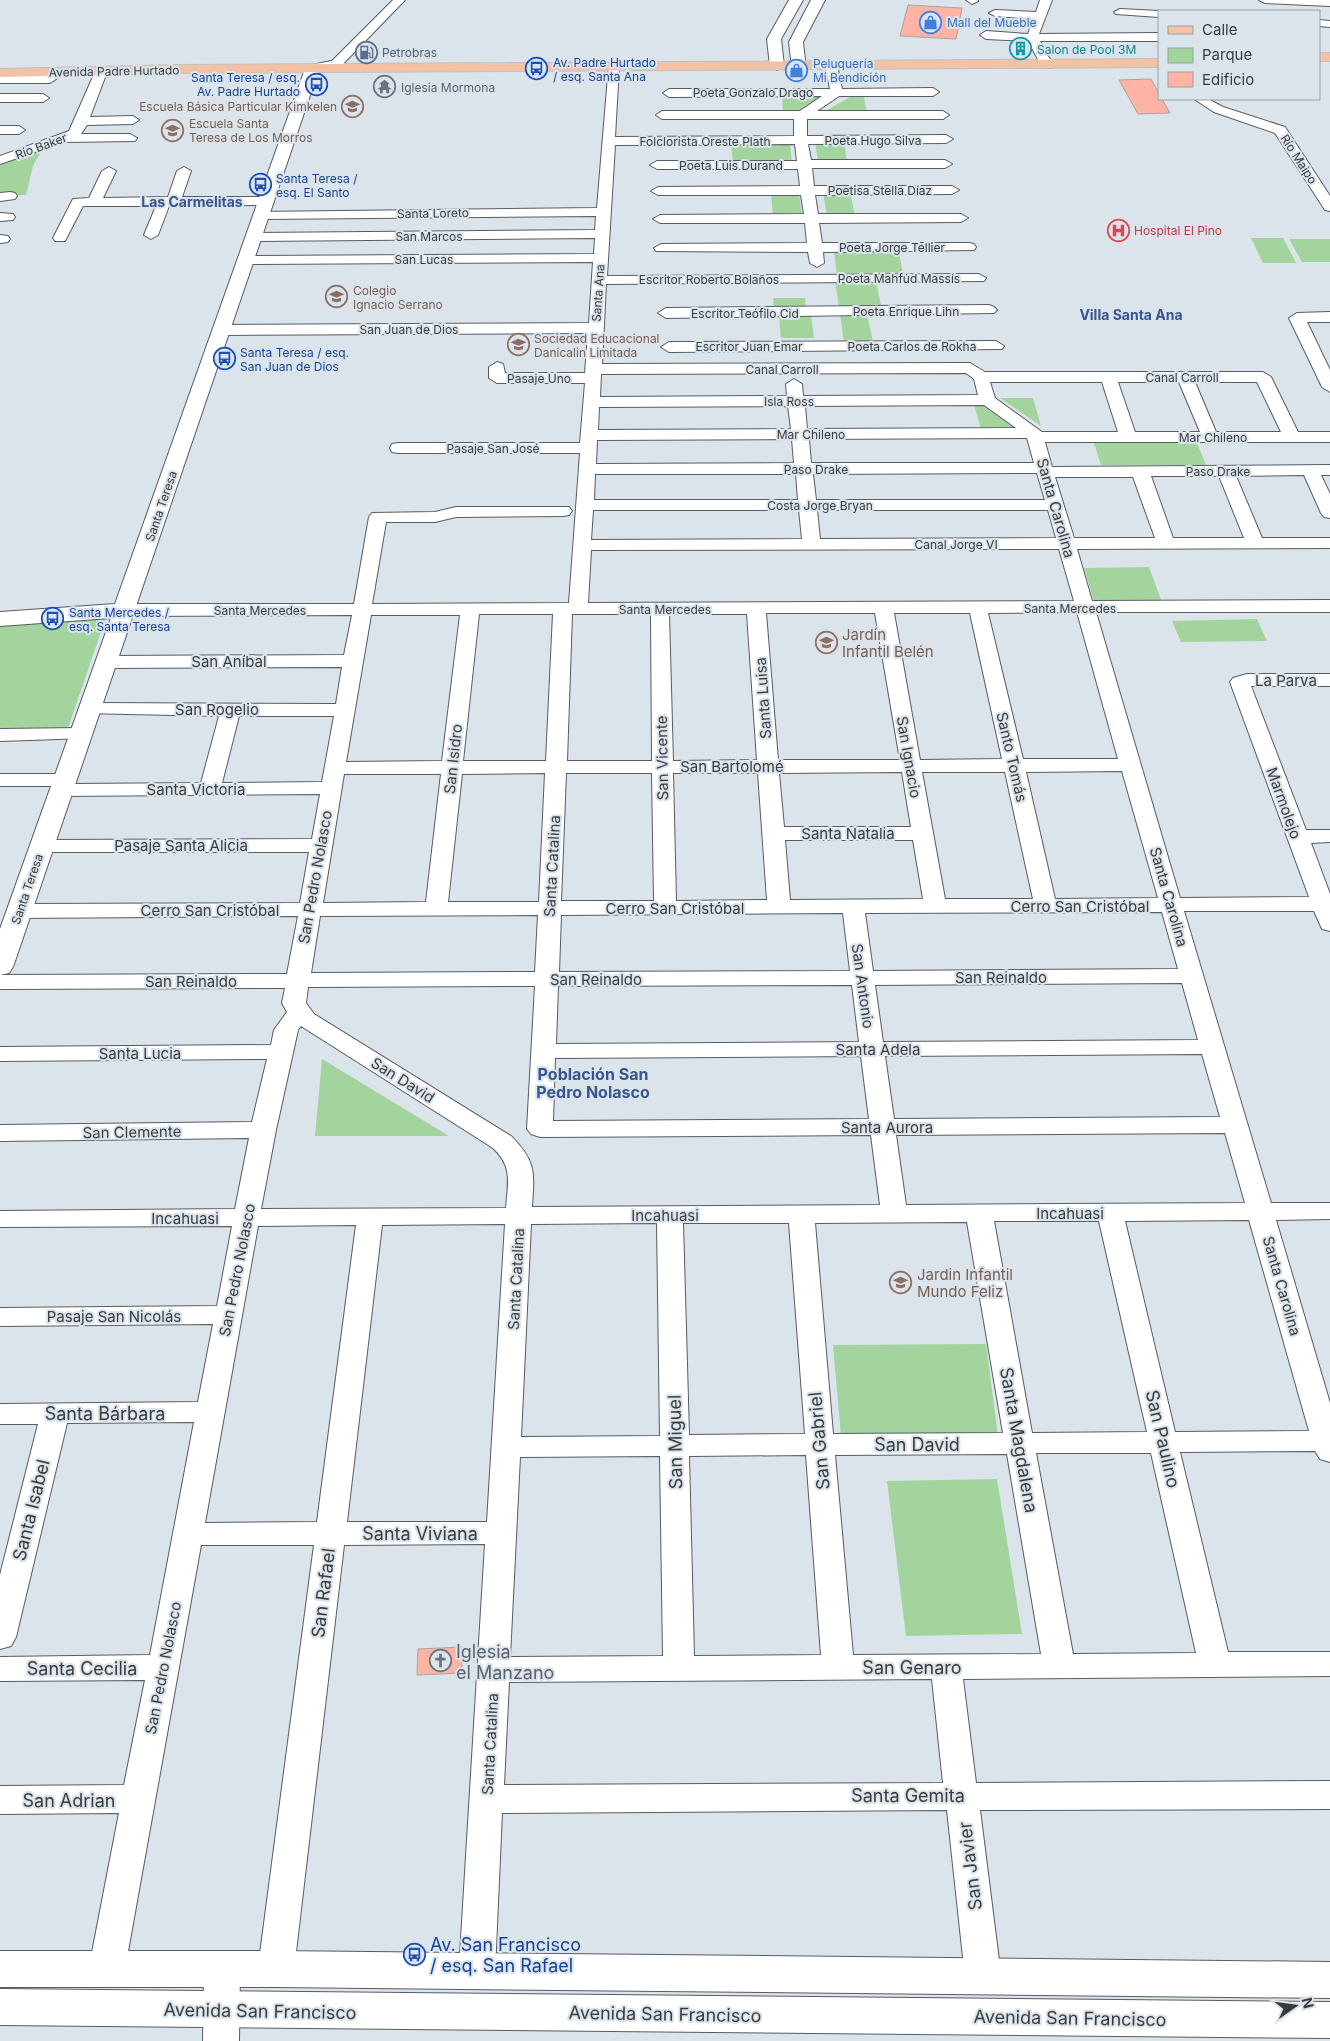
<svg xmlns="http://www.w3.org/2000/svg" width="1330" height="2041" font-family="Inter,sans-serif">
  <rect width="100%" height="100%" fill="#dbe3eb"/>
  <path fill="#a4d49d" d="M826 94 796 112H783L782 95Z
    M863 94 867 112H824L853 95Z
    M815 142H844L847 161H818Z
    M790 144 792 162H733L731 145Z
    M42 150 33 166 26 195H0V165Z
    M823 192H850L855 216H827Z
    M771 194H799L802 216H773Z
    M1251 238H1283L1296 263H1263Z
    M1330 239V262H1302L1289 239Z
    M834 251H899L903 275 837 276Z
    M835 281H876L881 306H839Z
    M773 298H805L806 310H774Z
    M840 314H867L873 342H844Z
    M779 316H811L814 338H781Z
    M1000 398H1033L1041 426Z
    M974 404H983L1017 430 981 429Z
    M1094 443H1197L1206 465H1101Z
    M1149 567 1161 600 1094 601 1084 568Z
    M106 617 67 731 0 732V622Z
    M1257 619 1267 641 1181 642 1172 621Z
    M322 1059 449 1136H315Z
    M986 1344 998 1436H841L833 1345Z
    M997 1479 1022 1634 906 1636 887 1481Z"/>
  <path fill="#fdb4a5" stroke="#ada2a0" d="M908 5 962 8 956 39 900 36Z
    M1151 79 1159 93V99H1162L1170 113 1138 114 1119 80Z
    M462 1647V1673L417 1675 418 1649Z"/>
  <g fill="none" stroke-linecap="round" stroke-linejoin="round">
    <defs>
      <path id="minor" d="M393 0H405L340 67H332L330 64 332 61Z
        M966 0H978V1L972 4Z
        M1040 0H1052L1039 34 1159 33V41H1040L1049 58 1056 64 1050 68 1040 63 1028 41 986 39 980 35 986 31 1028 34 1033 19 995 16 989 13 995 10 1036 12Z
        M1259 0H1330V6L1265 3Z
        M1120 9 1159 11H1162H1159V17L1116 14 1114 12Z
        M1319 20 1330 21V27L1319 26Z
        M831 61 837 65 842 89 933 88 939 92 933 96H839L817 111H943L949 115 943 119H807V136L946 135 953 139 946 143 808 144 811 160H945L952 164 945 168H812L814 186H952L959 190 952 194 815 195 818 214H961L968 218 961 222 819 223 822 243H969L974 244 976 247 974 250 823 252 824 263 817 267 810 263 808 252 656 251 654 248 661 244 807 243 805 223H660L653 219 660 215 804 214 801 195H658L651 191 658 187 800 186 798 169H657L650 165 657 161H797L795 144 615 145 607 276 979 274 986 278 984 281 606 284 602 364 970 363 985 372H1263L1271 377 1298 432H1330V442H1045L1052 467 1330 465V475H1321L1330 494V518L1324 517 1321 513 1304 475 1236 476 1262 538H1330V548L1077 549 1092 601 1330 600V612H1096L1180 898 1309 897 1230 682 1233 678 1247 674H1330V686H1251L1306 830H1330V842L1311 843 1330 894V931L1322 929 1314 911H1184L1271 1203H1330V1219L1276 1220 1330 1403V1462L1320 1459 1315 1451 1180 1452 1228 1652H1330V1676L963 1679 976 1783 1330 1781V1809L980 1810 1001 1976 996 1987 983 1991 970 1987 965 1976 947 1810 502 1813 495 1971 489 1982 477 1986 465 1982 459 1971 485 1544 344 1545 294 1969 288 1980 276 1984 264 1980 258 1969 314 1545H201L125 1968 119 1979 107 1983 95 1979 89 1968 119 1813 0 1814V1786L124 1785 145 1680 0 1681V1657L150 1655 194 1422 67 1423 16 1637 11 1646 0 1649V1575L38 1424H0V1404L198 1402 213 1324 0 1326V1308L217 1306 232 1226 0 1227V1211L235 1209 249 1138 0 1141V1125L252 1122 267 1059 0 1061V1047L271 1045 274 1030 287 1012 282 1003 285 988 0 989V975L287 974 298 916 20 918 12 916 9 911 12 906 20 904 300 903 309 852H42L34 851 31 846 34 841 42 840 312 839 320 794 62 796 55 794 52 790 54 786H0V774H65L72 776 75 780 73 784 201 783 219 716 83 713 80 709 83 705 90 703 336 704 342 667 106 668 99 666 96 662 99 658 106 656 344 655 352 615 124 616 117 614 115 610 117 606 124 604H354L369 517 372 513 435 512 456 507H569L572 511 569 515 563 516 456 517 435 522H386L372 604 569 603 580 453H398L392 452 390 448 392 444 398 443H580L585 383H497L489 378V367L497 362 503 364 505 373H585L588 333 222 335 214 330 222 325 589 323 593 262 247 264 240 260 247 256 594 254 595 238 255 241 248 237 255 233 595 230 596 216 262 219 257 218 255 215 257 212 597 208 609 64H617L619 67 615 137 794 136V119H662L656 115 662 111H800L822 96 669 97 663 93 669 89H830L825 65ZM966 373 974 379 978 395 803 396 802 384 794 379 786 384 787 396 600 397 601 374ZM990 382H1102L1118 432H1042L995 398ZM1118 382H1179L1200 432H1135ZM1195 382H1257L1281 432H1216ZM984 405 1016 428 807 429 805 406ZM788 406 791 429 598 430 599 407ZM1027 438 1034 463H811L809 439ZM792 439 794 463 596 464 597 440ZM1037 473 1045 500H816L813 474ZM595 474H796L798 500H594ZM1151 476H1219L1244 538H1173ZM1055 477H1133L1155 538H1074ZM593 510H799L802 539 591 540ZM817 510H1048L1056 538 820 539ZM1059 549 1074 601 588 603 591 550ZM1077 612 1118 759H1023L988 613ZM766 613H875L900 760H778ZM894 613H970L1002 759 920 760ZM479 614H553L546 761H463ZM572 614H651L652 761H567ZM669 614H747L757 760 673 761ZM371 615H460L442 761 346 762ZM239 716H334L322 782 222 783ZM1122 771 1158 898 1055 899 1026 772ZM902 772 911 827H784L779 773ZM922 772H1005L1033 899H945ZM545 773 539 902H448L462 774ZM566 773H652L654 901H561ZM673 773H758L767 900 676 901ZM344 774H441L426 902 323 903ZM785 840H913L923 899 790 900ZM1162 912 1178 969 873 971 865 913ZM843 913 850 971 559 972 561 915ZM538 915 535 972 311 973 320 916ZM1182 983 1198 1040 883 1042 875 985ZM852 985 859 1042 556 1044 558 986ZM535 986 527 1129 531 1134 540 1137 871 1135 880 1205 532 1207C534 1173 537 1162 511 1136L314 1014 306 1003 308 987ZM301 1026 493 1148C513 1167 508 1182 506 1208L261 1209 276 1130 298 1030ZM1202 1054 1220 1117 894 1119 885 1056ZM861 1056 869 1119 553 1121 555 1058ZM1225 1133 1245 1203 906 1205 896 1135ZM1249 1220 1309 1431 1175 1432 1125 1221ZM994 1221H1099L1147 1432 1032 1433ZM967 1222 1003 1433 833 1434 815 1223ZM657 1223 660 1436 521 1437 531 1224ZM683 1223H789L805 1434 689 1435ZM505 1224 487 1522H347L382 1225ZM356 1225 317 1522 205 1523 258 1226ZM1036 1453H1151L1196 1653 1073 1654ZM1007 1454 1041 1654 853 1655 835 1455ZM806 1455 821 1655 694 1656 689 1456ZM660 1456 663 1656 510 1657 520 1457ZM932 1679 943 1783 504 1785 509 1682Z
        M101 68 107 72 90 117 133 116 139 120 133 124 87 125 81 134H130L137 138 135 141 65 142 0 164V156L69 131 95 72Z
        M0 75H50L56 79 50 83H0Z
        M0 94H43L49 98 43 102H0Z
        M1194 99H1208L1223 107 1285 127 1330 196V211L1325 210 1275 133 1214 112Z
        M0 126H19L25 130 19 134H0Z
        M109 167 116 171 103 198 168 197 177 171 184 167 191 171 182 197H267L274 201 267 205 169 206 158 235 151 239 144 235 156 206H83L65 241H55L53 238 73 199 89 198 102 171Z
        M10 192 15 193 17 196 15 199 0 201V193Z
        M0 213 13 214 15 217 13 220 0 221Z
        M0 235 8 236 10 239 8 242 0 243Z
        M989 305 994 307 997 310 994 313 666 318 658 313 666 308Z
        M1330 312V322H1307L1330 370V392L1322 387 1289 318 1297 313Z
        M996 341 1004 346 1002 349 669 352 661 347 669 342Z
        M81 728 88 730 91 734 88 738 0 741V729Z
        M222 1954 234 1958 240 1969 239 2041H203L204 1969 210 1958Z"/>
      <path id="tertiary" d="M789 0H803L781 39 784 66 777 70 770 66 767 39Z
        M811 0H825L803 42 805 60 799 69H789L787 66 791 60 789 42Z
        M336 60 343 64 341 67 318 72 13 967 9 973 0 975V929L111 618 0 626V612L115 604 305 69 307 66Z
        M0 1951H276L1330 1962V1998L276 1987H0Z
        M0 1989 1330 2002V2038L0 2025Z"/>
      <path id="primary" d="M1319 53H1330V61H1319Z
        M1159 59V67L181 73 0 77V69L181 65Z"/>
    </defs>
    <use href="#minor" stroke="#565c63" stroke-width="2"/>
    <use href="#tertiary" stroke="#565c63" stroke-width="2"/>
    <use href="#primary" stroke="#c0c1c2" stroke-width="2"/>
    <use href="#minor" fill="#fff" fill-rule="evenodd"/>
    <use href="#tertiary" fill="#fff" fill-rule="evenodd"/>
    <use href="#primary" fill="#f3c2a4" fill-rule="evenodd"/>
  </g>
  <defs>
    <symbol id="shop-ring" viewBox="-11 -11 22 22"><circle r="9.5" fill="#dbe3eb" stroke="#3f7fe0" stroke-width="1.5"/><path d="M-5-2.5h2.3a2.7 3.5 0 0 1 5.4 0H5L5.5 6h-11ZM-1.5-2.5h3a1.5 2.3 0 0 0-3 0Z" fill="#3f7fe0"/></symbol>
    <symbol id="building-ring" viewBox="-11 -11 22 22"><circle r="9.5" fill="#dbe3eb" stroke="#0f9aa8" stroke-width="1.5"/><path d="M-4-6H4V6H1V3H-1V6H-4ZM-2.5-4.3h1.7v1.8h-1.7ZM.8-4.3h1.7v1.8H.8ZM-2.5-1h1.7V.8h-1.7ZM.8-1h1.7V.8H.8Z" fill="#0f9aa8"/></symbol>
    <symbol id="fuel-ring" viewBox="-11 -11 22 22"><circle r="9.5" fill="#dbe3eb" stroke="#5c6f8a" stroke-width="1.5"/><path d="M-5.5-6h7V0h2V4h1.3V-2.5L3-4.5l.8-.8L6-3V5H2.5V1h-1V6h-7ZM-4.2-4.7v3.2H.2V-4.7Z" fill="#5c6f8a"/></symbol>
    <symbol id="bus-ring" viewBox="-11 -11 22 22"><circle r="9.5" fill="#dbe3eb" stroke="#1a4fb4" stroke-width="1.5"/><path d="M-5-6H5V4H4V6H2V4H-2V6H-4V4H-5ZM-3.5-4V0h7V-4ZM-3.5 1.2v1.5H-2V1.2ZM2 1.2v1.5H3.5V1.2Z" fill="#1a4fb4"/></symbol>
    <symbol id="temple-ring" viewBox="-11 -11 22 22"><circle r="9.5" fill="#dbe3eb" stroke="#6b7280" stroke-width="1.5"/><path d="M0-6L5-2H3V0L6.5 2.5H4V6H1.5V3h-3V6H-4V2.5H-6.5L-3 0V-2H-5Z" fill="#6b7280"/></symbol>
    <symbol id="school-ring" viewBox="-11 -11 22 22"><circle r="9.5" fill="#dbe3eb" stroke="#8d6e63" stroke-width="1.5"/><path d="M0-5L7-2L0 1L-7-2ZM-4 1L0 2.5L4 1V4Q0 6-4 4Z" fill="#8d6e63"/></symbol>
    <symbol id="hospital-ring" viewBox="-11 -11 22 22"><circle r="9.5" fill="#dbe3eb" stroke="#e0444e" stroke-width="1.5"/><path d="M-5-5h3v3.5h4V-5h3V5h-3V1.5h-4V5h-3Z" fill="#e0444e"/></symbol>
    <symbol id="church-ring" viewBox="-11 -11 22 22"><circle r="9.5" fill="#dbe3eb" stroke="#6b7280" stroke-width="1.5"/><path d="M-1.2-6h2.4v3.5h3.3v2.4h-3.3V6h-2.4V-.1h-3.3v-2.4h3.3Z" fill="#6b7280"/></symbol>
  </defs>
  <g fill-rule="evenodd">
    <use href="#shop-ring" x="918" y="10" width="25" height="25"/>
    <use href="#building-ring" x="1008" y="36" width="25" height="25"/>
    <use href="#fuel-ring" x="354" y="40" width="25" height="25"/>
    <use href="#bus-ring" x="524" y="56" width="25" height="25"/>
    <use href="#shop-ring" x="784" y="58" width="25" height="25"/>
    <use href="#bus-ring" x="304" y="72" width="25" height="25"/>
    <use href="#temple-ring" x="372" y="74" width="25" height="25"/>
    <use href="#school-ring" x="340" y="94" width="25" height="25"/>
    <use href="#school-ring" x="160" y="118" width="25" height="25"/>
    <use href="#bus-ring" x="248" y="172" width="25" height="25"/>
    <use href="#hospital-ring" x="1106" y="218" width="25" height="25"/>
    <use href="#school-ring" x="324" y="284" width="25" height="25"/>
    <use href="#school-ring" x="506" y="332" width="25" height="25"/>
    <use href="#bus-ring" x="212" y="346" width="25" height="25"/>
    <use href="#bus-ring" x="40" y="606" width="25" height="25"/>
    <use href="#school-ring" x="814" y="630" width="25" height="25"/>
    <use href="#school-ring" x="888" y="1270" width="25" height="25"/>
    <use href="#church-ring" x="428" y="1648" width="25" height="25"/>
    <use href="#bus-ring" x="402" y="1942" width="25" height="25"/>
  </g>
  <g text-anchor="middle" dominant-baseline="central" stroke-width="4" stroke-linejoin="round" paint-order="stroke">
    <g font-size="12" fill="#366cbe" stroke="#dbe3eb" text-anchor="start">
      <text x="947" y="22">Mall del Mueble</text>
      <text x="813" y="63">Peluquería<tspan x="813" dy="14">Mi Bendición</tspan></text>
    </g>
    <g font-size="12" fill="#0d838f" stroke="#dbe3eb" text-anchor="start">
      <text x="1037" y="49">Salon de Pool 3M</text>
    </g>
    <g font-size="12" fill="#4e5e75" stroke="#dbe3eb" text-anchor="start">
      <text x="382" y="52">Petrobras</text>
    </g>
    <g font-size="12" fill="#164399" stroke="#dbe3eb" text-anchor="start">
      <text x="553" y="62">Av. Padre Hurtado<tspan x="553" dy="14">/ esq. Santa Ana</tspan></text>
      <text x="300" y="77" text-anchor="end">Santa Teresa / esq.<tspan x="300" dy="14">Av. Padre Hurtado</tspan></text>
      <text x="276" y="178">Santa Teresa /<tspan x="276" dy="14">esq. El Santo</tspan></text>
      <text x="240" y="352">Santa Teresa / esq.<tspan x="240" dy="14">San Juan de Dios</tspan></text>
      <text x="69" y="612">Santa Mercedes /<tspan x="69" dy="14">esq. Santa Teresa</tspan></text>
    </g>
    <g font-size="12" fill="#393c3f" stroke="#dbe3eb">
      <text transform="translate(114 71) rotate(-1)">Avenida Padre Hurtado</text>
      <text x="753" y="92">Poeta Gonzalo Drago</text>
      <text x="873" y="140">Poeta Hugo Silva</text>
      <text x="705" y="141">Folclorista Oreste Plath</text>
      <text transform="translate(41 146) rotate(-20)">Río Baker</text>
      <text transform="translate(1299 159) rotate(57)">Río Maipo</text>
      <text x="731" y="165">Poeta Luis Durand</text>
      <text x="880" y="190">Poetisa Stella Díaz</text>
      <text transform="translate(433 213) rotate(-1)">Santa Loreto</text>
      <text x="429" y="236">San Marcos</text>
      <text x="892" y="247">Poeta Jorge Tellier</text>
      <text x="424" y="259">San Lucas</text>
      <text x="899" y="278">Poeta Mahfúd Massís</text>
      <text x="709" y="279">Escritor Roberto Bolaños</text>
      <text transform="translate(598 293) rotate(-86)">Santa Ana</text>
      <text x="906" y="311">Poeta Enrique Lihn</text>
      <text x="745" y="313">Escritor Teófilo Cid</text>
      <text x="409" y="329">San Juan de Dios</text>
      <text x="749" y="346">Escritor Juan Emar</text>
      <text x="912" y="346">Poeta Carlos de Rokha</text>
      <text x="782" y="369">Canal Carroll</text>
      <text x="1182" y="377">Canal Carroll</text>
      <text x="539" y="378">Pasaje Uno</text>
      <text x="789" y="401">Isla Ross</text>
      <text x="811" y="434">Mar Chileno</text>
      <text x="1213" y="437">Mar Chileno</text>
      <text x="493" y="448">Pasaje San José</text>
      <text x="816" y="469">Paso Drake</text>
      <text x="1218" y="471">Paso Drake</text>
      <text x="820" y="505">Costa Jorge Bryan</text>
      <text transform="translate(161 506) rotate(-71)">Santa Teresa</text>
      <text x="956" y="544">Canal Jorge VI</text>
      <text x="1070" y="608">Santa Mercedes</text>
      <text x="665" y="609">Santa Mercedes</text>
      <text x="260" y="610">Santa Mercedes</text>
      <text transform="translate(27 889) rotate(-71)">Santa Teresa</text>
    </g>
    <g font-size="12" fill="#5b616d" stroke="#dbe3eb" text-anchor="start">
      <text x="401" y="87">Iglesia Mormona</text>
    </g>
    <g font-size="12" fill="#785e54" stroke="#dbe3eb" text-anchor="start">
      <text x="337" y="106" text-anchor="end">Escuela Básica Particular Kimkelen</text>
      <text x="189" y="123">Escuela Santa<tspan x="189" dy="14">Teresa de Los Morros</tspan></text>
      <text x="353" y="290">Colegio<tspan x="353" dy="14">Ignacio Serrano</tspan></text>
      <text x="534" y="338">Sociedad Educacional<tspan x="534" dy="14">Danicalin Limitada</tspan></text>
    </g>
    <g font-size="12" fill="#be3a42" stroke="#dbe3eb" text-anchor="start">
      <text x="1134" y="230">Hospital El Pino</text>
    </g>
    <g font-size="14" font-weight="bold" fill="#37558e" stroke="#dbe3eb">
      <text x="192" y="201">Las Carmelitas</text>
      <text x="1131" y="314">Villa Santa Ana</text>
    </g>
    <g font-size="15" fill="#393c3f" stroke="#dbe3eb">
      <text transform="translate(1056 508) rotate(74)">Santa Carolina</text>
      <text x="229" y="661">San Aníbal</text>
      <text x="1286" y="680">La Parva</text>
      <text transform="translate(763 698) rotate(-94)">Santa Luisa</text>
      <text x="217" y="709">San Rogelio</text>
      <text transform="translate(909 757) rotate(80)">San Ignacio</text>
      <text transform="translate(1012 757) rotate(77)">Santo Tomás</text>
      <text transform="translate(662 758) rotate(-91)">San Vicente</text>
      <text transform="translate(453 759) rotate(-84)">San Isidro</text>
      <text x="732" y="766">San Bartolomé</text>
      <text x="196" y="789">Santa Victoria</text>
      <text transform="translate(1284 803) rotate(70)">Marmolejo</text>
      <text x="848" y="833">Santa Natalia</text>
      <text x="181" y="845">Pasaje Santa Alicia</text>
      <text transform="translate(552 866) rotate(-87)">Santa Catalina</text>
      <text transform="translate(315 877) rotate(-80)">San Pedro Nolasco</text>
      <text transform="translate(1169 897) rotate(74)">Santa Carolina</text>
      <text x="1080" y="906">Cerro San Cristóbal</text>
      <text x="675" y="908">Cerro San Cristóbal</text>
      <text x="210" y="910">Cerro San Cristóbal</text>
      <text x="1001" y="977">San Reinaldo</text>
      <text x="596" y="979">San Reinaldo</text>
      <text x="191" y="981">San Reinaldo</text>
      <text transform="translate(863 986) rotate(82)">San Antonio</text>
      <text x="878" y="1049">Santa Adela</text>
      <text x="140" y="1053">Santa Lucia</text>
      <text transform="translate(403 1080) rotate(32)">San David</text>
      <text x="887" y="1127">Santa Aurora</text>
      <text transform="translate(132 1132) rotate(-1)">San Clemente</text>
      <text x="1070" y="1213">Incahuasi</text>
      <text x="665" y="1215">Incahuasi</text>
      <text x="185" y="1218">Incahuasi</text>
      <text transform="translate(237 1270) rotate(-79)">San Pedro Nolasco</text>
      <text transform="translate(516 1279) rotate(-87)">Santa Catalina</text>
      <text transform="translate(1282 1286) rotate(74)">Santa Carolina</text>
      <text x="114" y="1316">Pasaje San Nicolás</text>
      <text transform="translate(163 1668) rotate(-79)">San Pedro Nolasco</text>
      <text transform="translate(490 1744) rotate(-87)">Santa Catalina</text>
    </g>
    <g font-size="15" fill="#785e54" stroke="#dbe3eb" text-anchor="start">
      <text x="842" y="634">Jardín<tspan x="842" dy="17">Infantil Belén</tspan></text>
      <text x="917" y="1274">Jardin Infantil<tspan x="917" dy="17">Mundo Feliz</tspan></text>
    </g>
    <g font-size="16" font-weight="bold" fill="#37558e" stroke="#dbe3eb">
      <text x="593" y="1074">Población San<tspan x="593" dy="18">Pedro Nolasco</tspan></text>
    </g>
    <g font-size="18" fill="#393c3f" stroke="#dbe3eb">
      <text x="105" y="1413">Santa Bárbara</text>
      <text transform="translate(1163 1439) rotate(77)">San Paulino</text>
      <text transform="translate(1019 1440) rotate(80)">Santa Magdalena</text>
      <text transform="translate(819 1441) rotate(-95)">San Gabriel</text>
      <text transform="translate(675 1442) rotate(-91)">San Miguel</text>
      <text x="917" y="1444">San David</text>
      <text transform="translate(31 1510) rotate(-76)">Santa Isabel</text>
      <text x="420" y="1533">Santa Viviana</text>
      <text transform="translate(323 1593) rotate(-83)">San Rafael</text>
      <text x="912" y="1667">San Genaro</text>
      <text x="82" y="1668">Santa Cecilia</text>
      <text x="908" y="1795">Santa Gemita</text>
      <text x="69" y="1800">San Adrian</text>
      <text transform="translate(970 1866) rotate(-97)">San Javier</text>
      <text transform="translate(260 2011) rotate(1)">Avenida San Francisco</text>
      <text transform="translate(665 2014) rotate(1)">Avenida San Francisco</text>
      <text transform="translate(1070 2018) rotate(1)">Avenida San Francisco</text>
    </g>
    <g font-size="18" fill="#5b616d" stroke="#dbe3eb" text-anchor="start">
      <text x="456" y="1651">Iglesia<tspan x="456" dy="21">el Manzano</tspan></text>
    </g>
    <g font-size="18" fill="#164399" stroke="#dbe3eb" text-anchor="start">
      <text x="430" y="1944">Av. San Francisco<tspan x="430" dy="21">/ esq. San Rafael</tspan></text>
    </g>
  </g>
  <rect x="1158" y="10" width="162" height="90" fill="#dbe3eb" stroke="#9aa0a6"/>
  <rect x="1168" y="26" width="25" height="8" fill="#f3c2a4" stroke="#9aa0a6"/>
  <text x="1202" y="35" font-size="15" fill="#393c3f">Calle</text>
  <rect x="1168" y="48" width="25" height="15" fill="#a4d49d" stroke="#9aa0a6"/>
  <text x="1202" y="60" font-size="15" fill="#393c3f">Parque</text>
  <rect x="1168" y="72" width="25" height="15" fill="#fdb4a5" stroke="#9aa0a6"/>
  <text x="1202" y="85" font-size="15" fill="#393c3f">Edificio</text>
  <g transform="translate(1295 2006) rotate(76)" stroke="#dbe3eb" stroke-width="4" paint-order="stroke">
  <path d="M0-4L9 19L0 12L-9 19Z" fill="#393c3f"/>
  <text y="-8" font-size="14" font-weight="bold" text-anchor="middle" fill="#393c3f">N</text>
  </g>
</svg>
